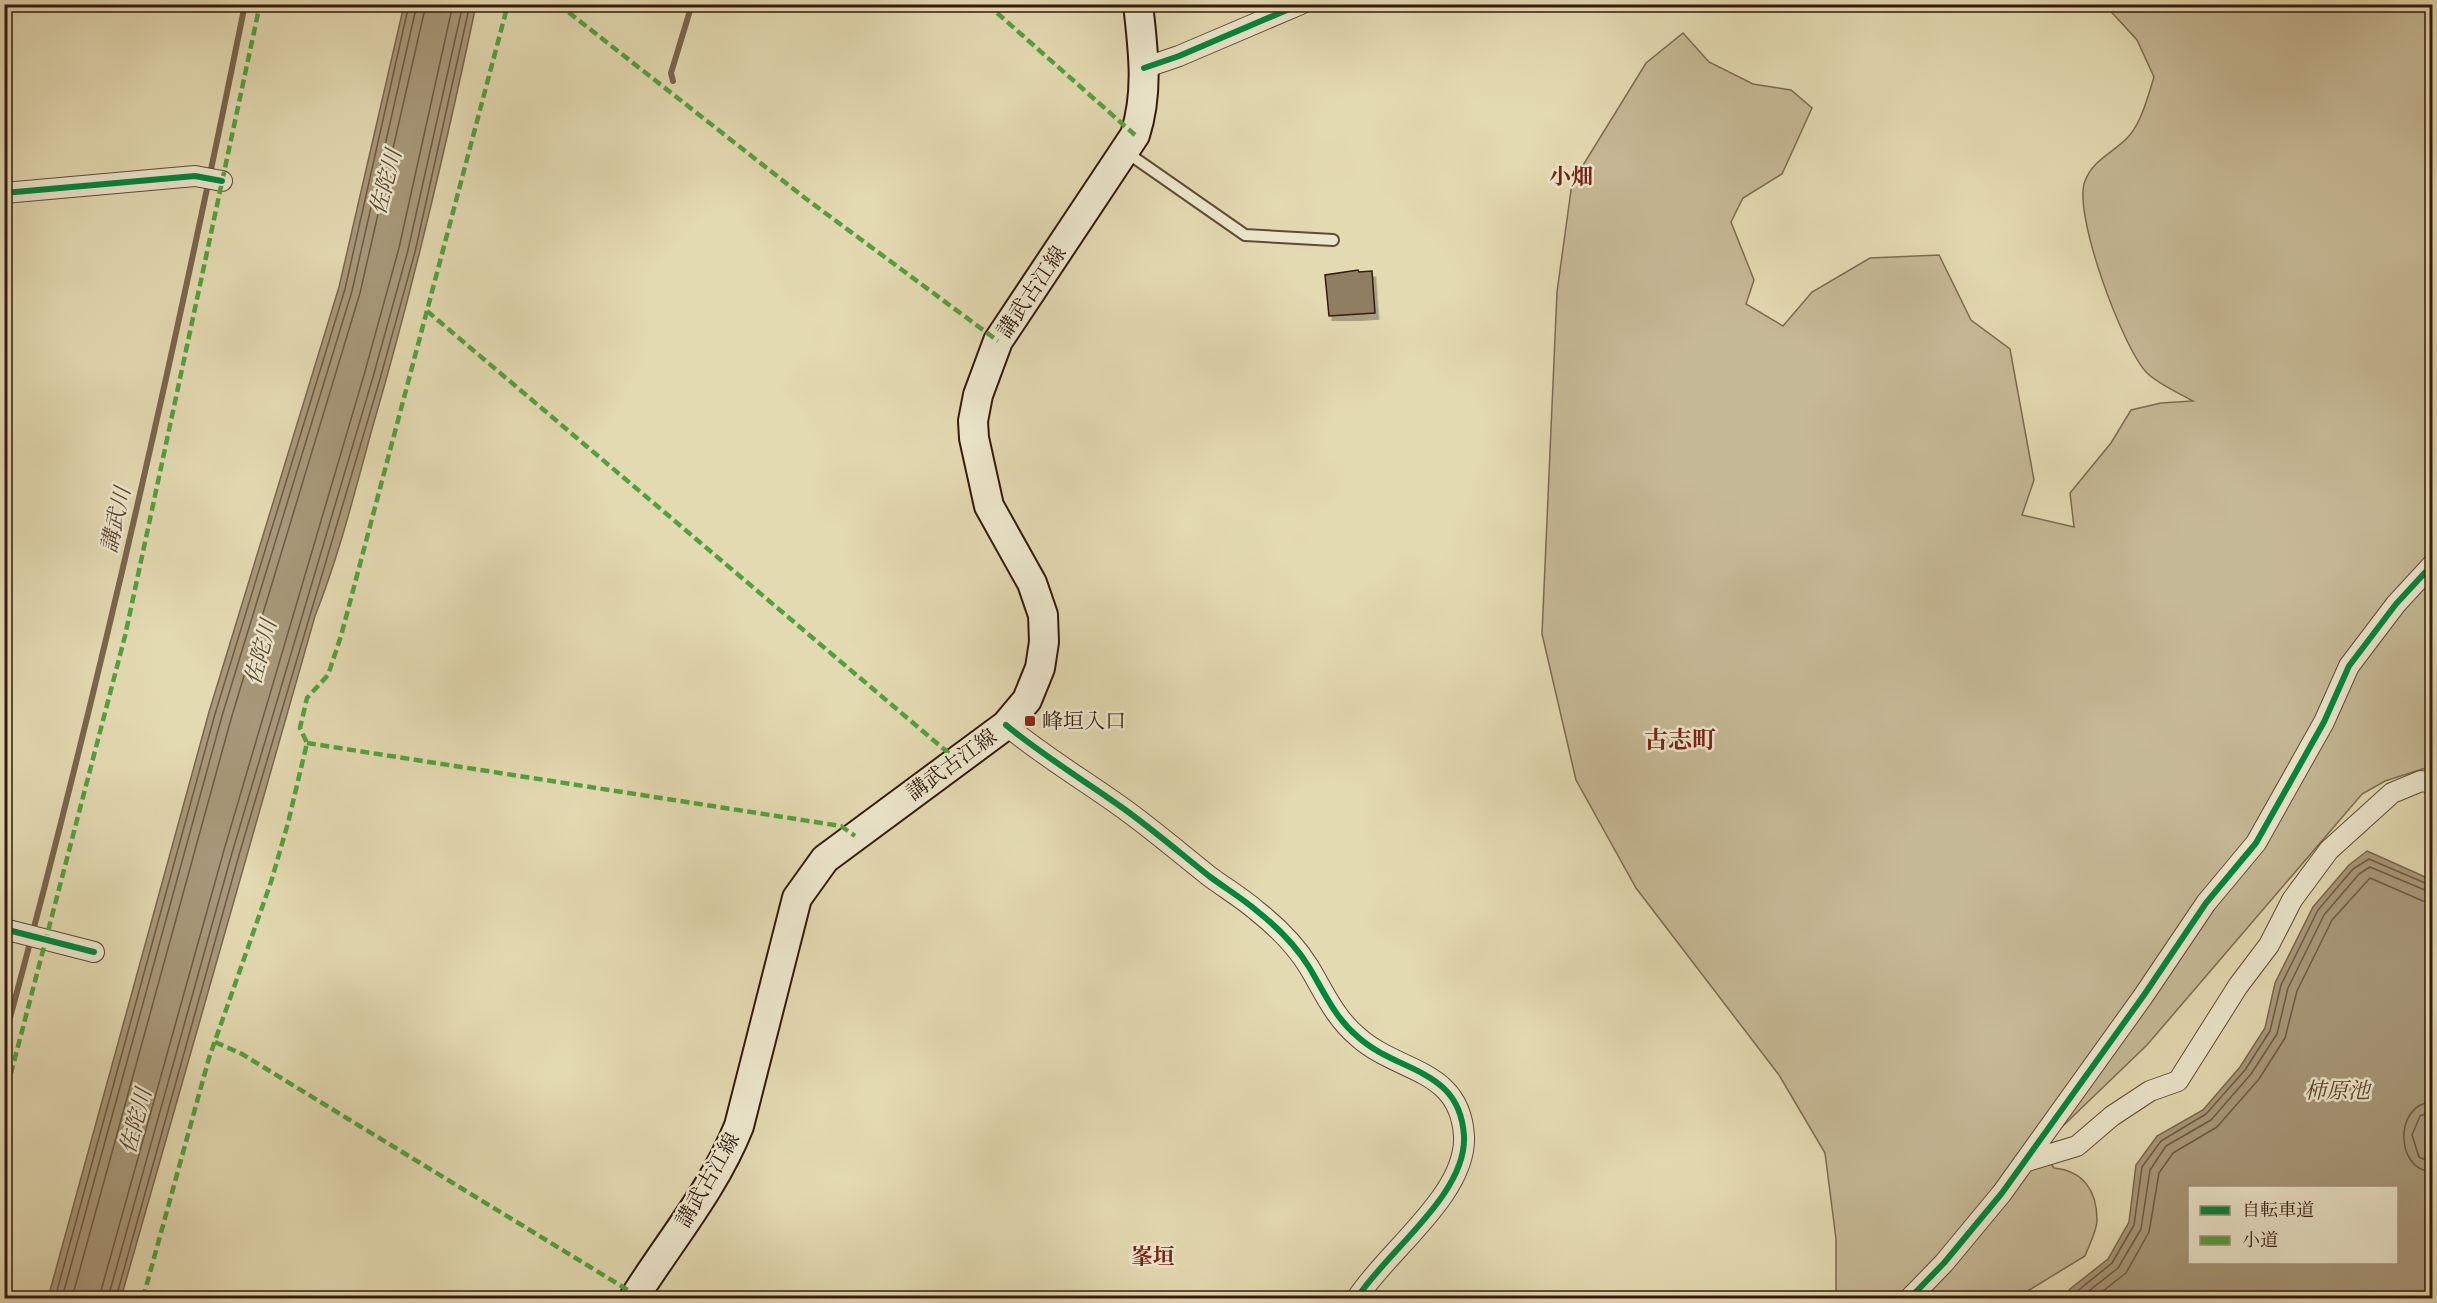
<svg xmlns="http://www.w3.org/2000/svg" width="2437" height="1303" font-family="Cardo,'Noto Serif JP',serif">
  <defs>
    <filter id="shadow"><feDropShadow dx="3.5" dy="6" stdDeviation="0" flood-color="#0004"/></filter>
  </defs>
  <rect width="100%" height="100%" fill="#e4dab2"/>
  <filter id="stains"><feTurbulence type="fractalNoise" baseFrequency=".00333" numOctaves="4"/><feColorMatrix values="0 0 0 0 .2 0 0 0 0 .09 0 0 0 0 .02 0 0 0 .5 -.17"/></filter>
  <radialGradient id="worn" r=".72"><stop offset=".6" stop-color="#630" stop-opacity="0"/><stop offset="1" stop-color="#630" stop-opacity=".3"/></radialGradient>
  <path fill="#c6b996" stroke="#7d6a52" stroke-width="1.5" d="M2105 5H2432V766L2385 781 2362 794 2147 1045 2040 1148 2054 1168C2083 1171 2097 1190 2097 1220 2097 1231 2089 1245 2085 1256L2016 1298H1836V1239L1825 1153 1779 1075 1636 888 1576 780 1542 634 1557 292 1572 183 1646 63 1683 33 1709 62 1753 84 1791 90 1812 108 1782 174 1743 198 1731 222 1754 280 1746 304 1783 326 1812 292 1870 258 1939 255 1971 320 2010 349 2034 480 2022 515 2074 527 2070 493 2111 443 2131 410 2161 403 2193 401C2179 393 2158 384 2147 373 2123 349 2072 212 2085 181 2093 159 2115 152 2129 136 2142 121 2148 96 2154 77L2137 40Z"/>
  <path fill="#a8997a" stroke="#7a664e" stroke-width="1.5" fill-rule="evenodd" d="M404 5H476C446 147 413 289 372 429 355 491 339 556 315 616L121 1298H48L209 712 339 287Z
    M2367 851 2432 880V1118L2426 1136 2432 1158V1298H2065L2070 1289 2108 1259 2129 1222 2136 1165 2157 1136 2203 1110 2240 1067 2265 1028 2275 983 2313 907 2349 865ZM2190 1188H2396V1262H2190Z"/>
  <g fill="none" stroke-linecap="round" stroke-linejoin="round">
    <path stroke="#6e5a44" stroke-width="1.5" d="M2432 1102C2394 1104 2395 1170 2432 1172
      M2432 1111 2420 1116 2412 1135 2419 1157 2432 1163
      M55 1298 215 714 345 289 409 4
      M62 1298 222 716 352 291 417 4
      M72 1298 231 719 360 293 426 4
      M99 1298 224 850 364 375 399 248 453 4
      M108 1298 232 853 373 377 408 250 463 4
      M116 1298 239 855 380 379 415 252 470 4
      M2072 1298 2075 1293 2112 1263 2134 1225 2142 1167 2161 1141 2206 1114 2245 1070 2270 1031 2281 985 2318 910 2353 869 2369 859 2432 886
      M2080 1298 2118 1268 2141 1229 2150 1170 2166 1146 2211 1120 2251 1074 2277 1034 2288 988 2324 915 2359 874 2370 867 2432 893
      M2094 1298 2126 1273 2149 1232 2159 1173 2173 1153 2217 1127 2259 1079 2285 1038 2297 991 2332 920 2370 878 2423 901 2432 902"/>
    <path stroke="#7a664e" stroke-width="6" d="M673 81 671 73 692 4
      M4 1040C97 698 175 352 245 4"/>
  </g>
  <path fill="#907e63" stroke="#341a0d" stroke-width="1.5" filter="url(#shadow)" d="M1358 270 1359 272 1372 271 1375 313 1329 316 1325 275Z"/>
  <g fill="none" stroke-linecap="round" stroke-linejoin="round">
    <defs>
      <path id="lane" d="M1126 152 1245 235 1333 240"/>
      <path id="street" d="M1144 68 1179 56 1301 4
        M4 193 195 176 222 181
        M1006 725C1042 755 1082 779 1120 806 1151 828 1180 853 1209 876 1225 888 1242 898 1257 911 1276 926 1296 946 1309 967 1324 992 1335 1018 1358 1037 1398 1073 1460 1068 1464 1136 1467 1194 1387 1251 1357 1298
        M4 929 94 952
        M2024 1162 2077 1146 2112 1116 2150 1091 2178 1081 2238 986 2269 945 2292 900 2329 850 2392 793 2421 781 2432 783
        M1910 1298 1944 1263 2002 1193 2144 995 2206 903 2256 843 2324 722 2349 666 2396 604 2432 565"/>
      <path id="secondary" d="M634 1298C669 1242 714 1189 739 1126L797 898 825 859 1006 725 1027 700 1040 668 1044 642 1043 615 1032 583 989 506 974 438 973 421 978 395 998 341 1135 135C1149 92 1143 49 1138 4"/>
    </defs>
    <use href="#lane" stroke="#604a36" stroke-width="14"/>
    <use href="#street" stroke="#604a36" stroke-width="22"/>
    <use href="#secondary" stroke="#341a0d" stroke-width="32"/>
    <use href="#lane" stroke="#ede7cd" stroke-width="10"/>
    <use href="#street" stroke="#ede7cd" stroke-width="20"/>
    <use href="#secondary" stroke="#ede7cd" stroke-width="28"/>
    <path stroke="#53a13e" stroke-width="4.5" stroke-dasharray="9 4.5" stroke-linecap="butt" d="M558 4 805 198 998 341
      M987 4 1135 135
      M427 311 958 761
      M307 743 841 826 855 836
      M215 1042 242 1054 636 1295
      M4 1100 125 636 260 4
      M143 1298 209 1058 271 882 288 823 307 743 300 728 307 698 328 675 341 636 508 4"/>
    <defs>
      <path id="cycleway" d="M1144 68 1179 56 1301 4
        M4 193 195 176 222 181
        M1006 725C1042 755 1082 779 1120 806 1151 828 1180 853 1209 876 1225 888 1242 898 1257 911 1276 926 1296 946 1309 967 1324 992 1335 1018 1358 1037 1398 1073 1460 1068 1464 1136 1467 1194 1387 1251 1357 1298
        M4 929 94 952
        M1910 1298 1944 1263 2002 1193 2144 995 2206 903 2256 843 2324 722 2349 666 2396 604 2432 565"/>
    </defs>
    <use href="#cycleway" stroke="#ede7cd" stroke-width="10"/>
    <use href="#cycleway" stroke="#00873e" stroke-width="6"/>
  </g>
  <rect fill="#8f2418" stroke="#ede7cd" stroke-width="2" x="1024" y="715" width="12" height="12" rx="3"/>
  <g text-anchor="middle" dominant-baseline="central" stroke-width="5" stroke-linejoin="round" paint-order="stroke">
    <g font-size="21" fill="#341a0d" stroke="#ede7cd">
      <text transform="translate(1032 292) rotate(-56)">講武古江線</text>
      <text transform="translate(952 765) rotate(-36)">講武古江線</text>
      <text transform="translate(708 1180) rotate(-60)">講武古江線</text>
    </g>
    <g font-size="21" fill="#341a0d" stroke="#ede7cd" text-anchor="start">
      <text x="1042" y="721">峰垣入口</text>
    </g>
    <g font-size="22" font-weight="bold" fill="#7a1f14" stroke="#ede7cd">
      <text x="1571" y="177">小畑</text>
      <text x="1153" y="1257">峯垣</text>
    </g>
    <g font-size="22" font-style="italic" fill="#5d4633" stroke="#ede7cd">
      <text transform="translate(386 182) rotate(-75)">佐陀川</text>
      <text transform="translate(116 520) rotate(-77)">講武川</text>
      <text transform="translate(261 652) rotate(-75)">佐陀川</text>
      <text x="2337" y="1091">柿原池</text>
      <text transform="translate(136 1121) rotate(-75)">佐陀川</text>
    </g>
    <g font-size="24" font-weight="bold" fill="#7a1f14" stroke="#ede7cd">
      <text x="1680" y="740">古志町</text>
    </g>
  </g>
  <rect width="2437" height="1303" fill="none" stroke="#e4dab2" stroke-width="24"/>
  <rect x="6" y="6" width="2425" height="1291" fill="none" stroke="#341a0d" stroke-width="3"/>
  <rect x="12" y="12" width="2413" height="1279" fill="none" stroke="#341a0d" stroke-width="1.5"/>
  <rect x="2188" y="1186" width="210" height="78" fill="#ede7cd" stroke="#a39580" stroke-width="1.5"/>
  <rect x="2200" y="1206" width="30" height="9" fill="#00873e" stroke="#a39580" stroke-width="1.5"/>
  <text x="2242" y="1216" font-size="18" fill="#341a0d">自転車道</text>
  <rect x="2200" y="1236" width="30" height="9" fill="#53a13e" stroke="#a39580" stroke-width="1.5"/>
  <text x="2242" y="1246" font-size="18" fill="#341a0d">小道</text>
  <rect width="100%" height="100%" filter="url(#stains)"/>
  <rect width="100%" height="100%" fill="url(#worn)"/>
</svg>
